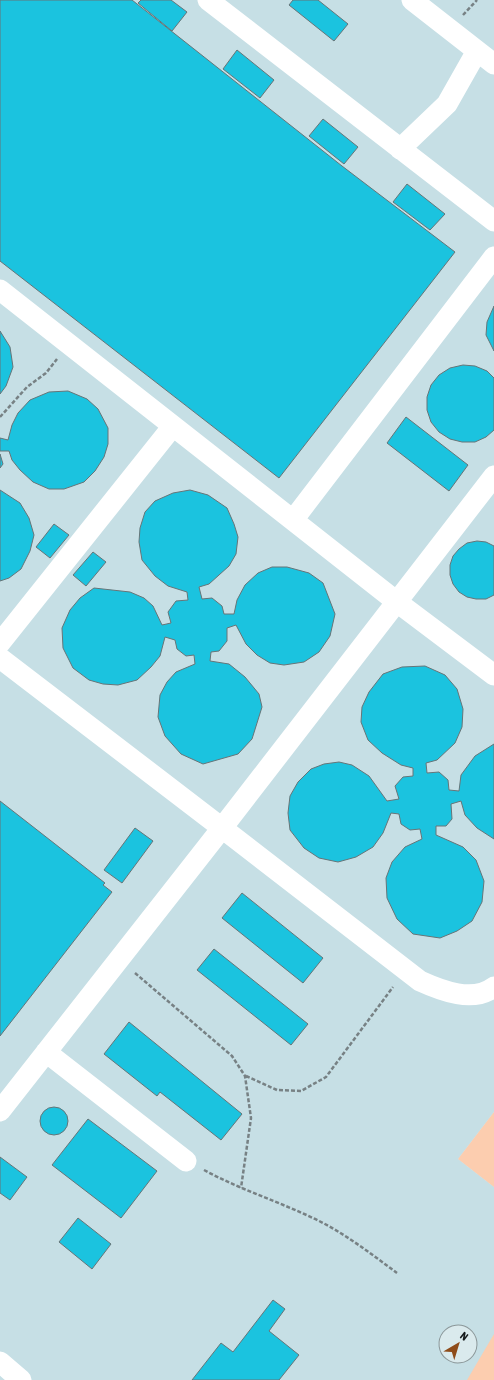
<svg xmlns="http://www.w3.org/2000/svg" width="494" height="1380" font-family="'Asap Condensed',sans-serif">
  <rect width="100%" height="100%" fill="#daeaed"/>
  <path fill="#c6dfe5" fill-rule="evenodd" d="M0 0H494V1112L458 1159 494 1187V1380H0ZM446 1332H470V1356H446Z"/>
  <path fill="#fccdaf" d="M494 1112V1187L458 1159Z
    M494 1334V1380H467Z"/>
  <path fill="#1bc3df" stroke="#667578" d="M0 0H132L342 166 455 252 279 478 0 261Z
    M141 0H171L187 12 172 31 138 3Z
    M293 0H318L348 24 334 41 289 5Z
    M237 50 274 80 260 98 223 69Z
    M323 119 358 147 344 164 309 136Z
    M407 184 445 214 430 230 393 202Z
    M494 306V351L486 335 487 322Z
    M0 331 10 347 13 367 6 386 0 394Z
    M463 365 475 366 487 371 494 378V430L486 437 475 442H462L450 439 439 432 431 422 427 410V397L431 385 439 375 450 368Z
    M68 391 87 399 98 409 108 428V444L104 457 95 471 84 482 64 489H49L33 482 20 470 12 460 9 451H0V438L8 440 12 425 18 413 30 400 49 392Z
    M406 417 468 465 449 491 387 443Z
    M0 454 3 464 0 468Z
    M0 490 20 503 29 518 34 535 30 551 21 569 9 578 0 581Z
    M190 490 208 495 227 508 234 524 238 537 236 554 229 566 209 584 199 587 202 599 212 598 222 606 224 614H234L237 600 245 585 258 573 272 567H287L309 573 323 583 335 614 330 636 319 652 304 662 284 665 270 663 257 655 246 644 236 625 227 628V641L219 651 211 652 210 661 229 664 245 677 259 694 262 707 252 739 238 754 203 764 181 754 165 736 158 717 160 695 167 682 176 672 195 664 194 655 186 656 177 649 175 640 165 637 160 656 151 667 137 680 118 685 103 684 89 680 73 668 63 648 62 628 70 610 80 598 94 588 130 592 144 598 153 606 162 625 171 623 168 612 176 601 188 600 187 592 168 586 155 576 142 560 139 542 140 528 145 512 155 501 173 493Z
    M54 524 69 535 50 558 36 547Z
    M477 541 486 542 494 546V595L486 599H476L467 597 459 592 453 584 450 575V565L453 556 459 549 467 543Z
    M93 552 106 562 86 586 73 575Z
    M425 666 445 675 457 689 463 709 462 727 455 743 437 760 426 763 427 773 439 772 448 780 449 790 459 791 461 775 475 756 494 744V839L477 828 465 815 461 801 451 804 452 819 446 826H436V835L463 847 476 860 484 881 482 902 472 921 457 931 440 938 413 934 397 919 387 898 386 878 392 862 405 847 422 839 420 829 410 830 401 824 399 814 391 813 383 833 373 847 356 857 338 862 319 858 304 848 290 830 288 813 290 796 298 782 311 769 324 764 339 762 352 765 369 776 387 801 399 799 395 786 403 777 413 776V768L401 765 382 753 368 740 361 722 362 707 369 692 383 674 402 667Z
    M0 801 105 883 103 885 112 892 0 1036Z
    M135 828 153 841 122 883 104 870Z
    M242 893 323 958 303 983 222 918Z
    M214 949 308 1024 291 1045 197 970Z
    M129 1022 242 1114 221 1140 160 1092 157 1096 104 1054Z
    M40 1121a14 14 0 1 1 28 0a14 14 0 1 1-28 0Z
    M88 1119 157 1171 121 1218 52 1165Z
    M0 1157 27 1177 10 1200 0 1193Z
    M78 1218 111 1244 92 1269 59 1242Z
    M273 1300 285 1309 269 1331 299 1355 279 1380H192L221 1343 233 1352Z"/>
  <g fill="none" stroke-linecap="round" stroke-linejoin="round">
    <path stroke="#778184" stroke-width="2.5" stroke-dasharray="4 2" stroke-linecap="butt" d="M463 15 477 0
      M0 417 27 387 46 373 57 359
      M135 973 232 1056 245 1076 251 1118 241 1188
      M246 1076 277 1090 301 1091 326 1077 393 987
      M204 1170C239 1189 277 1201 313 1218 343 1232 370 1253 397 1273"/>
    <path stroke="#fff" stroke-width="21" d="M208 0 494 221
      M412 0 494 64
      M400 149 447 104 477 51
      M0 290 397 602 494 675
      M494 476 222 828 420 981C442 991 473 1003 494 987
      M293 520 494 257
      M0 643 173 426
      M0 658 222 828 0 1111
      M46 1052 186 1161
      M0 1362 21 1380"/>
  </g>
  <g transform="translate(458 1344) rotate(38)"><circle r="19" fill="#daeaed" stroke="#8b9799"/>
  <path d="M0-3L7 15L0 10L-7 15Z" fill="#8e4c1a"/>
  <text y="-6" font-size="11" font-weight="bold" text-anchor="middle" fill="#151a1c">N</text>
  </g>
</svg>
